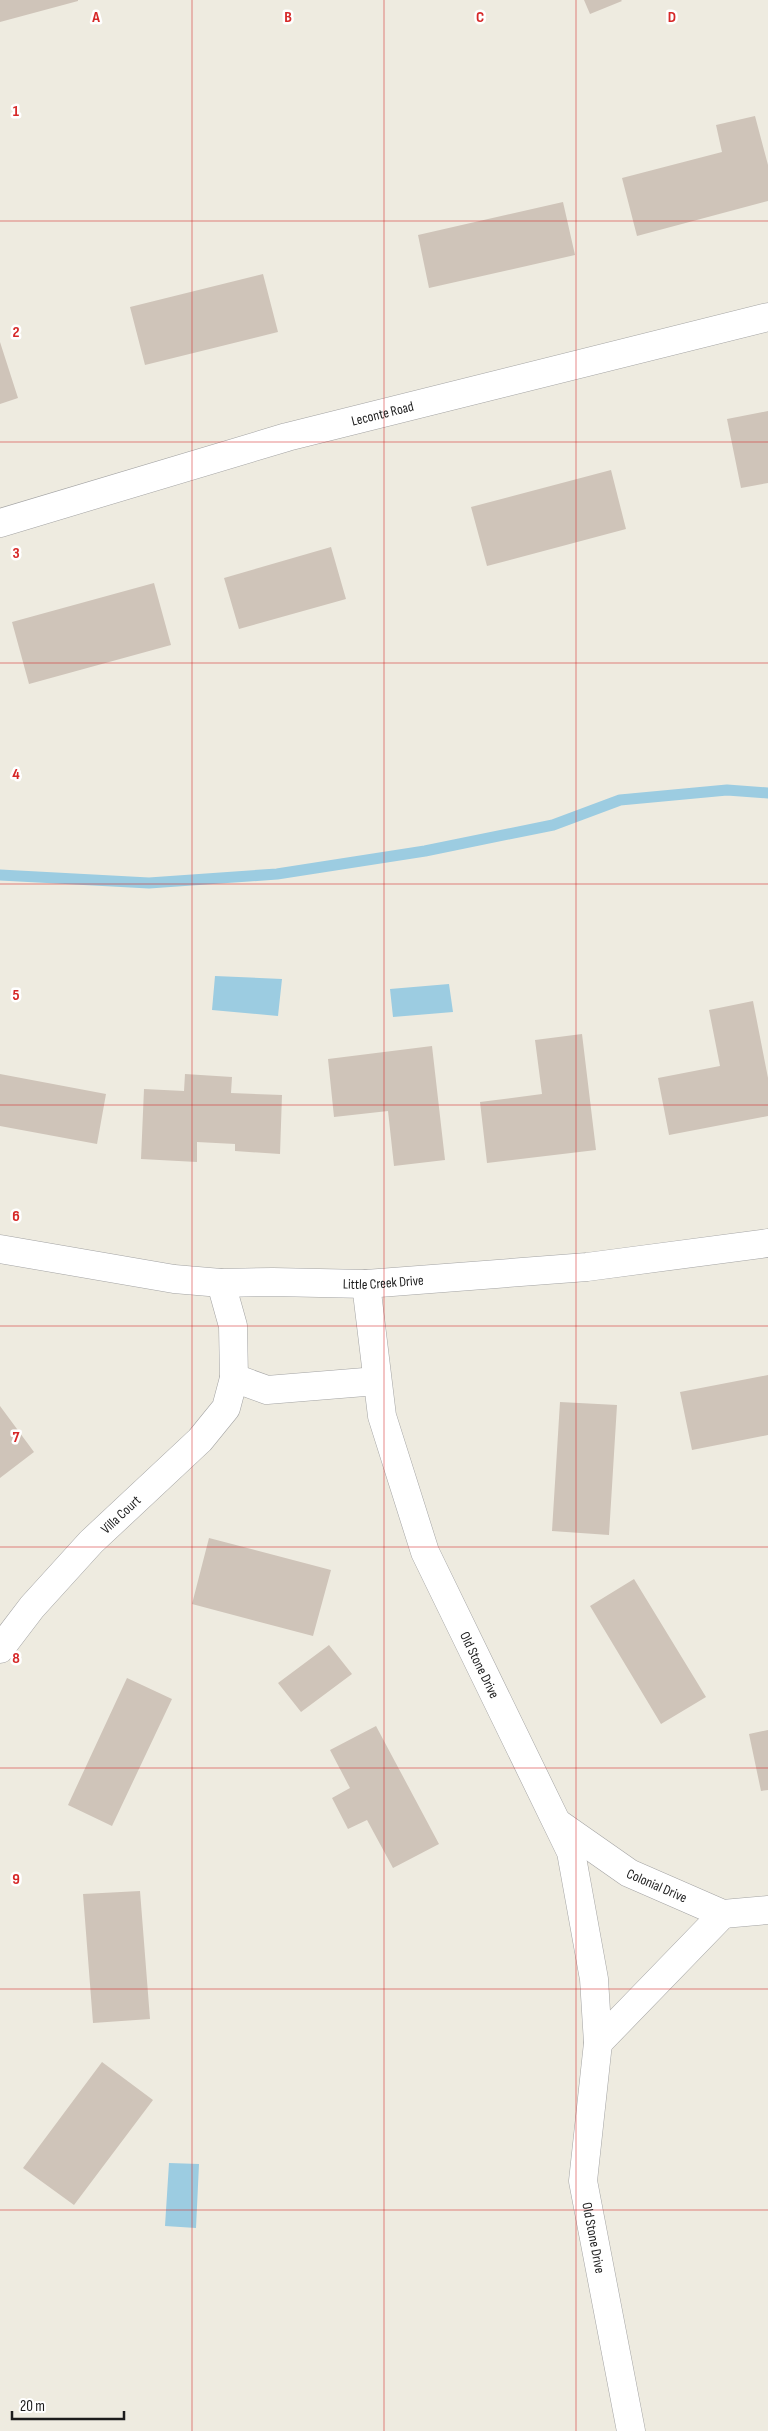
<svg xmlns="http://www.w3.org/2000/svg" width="768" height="2431" font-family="'Sofia Sans Condensed',sans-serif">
  <rect width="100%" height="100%" fill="#eeebe0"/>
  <path fill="#9ccce1" d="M215 976 282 979 278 1016 212 1010Z
    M449 984 453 1012 393 1017 390 989Z
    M169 2163 199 2164 196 2228 165 2226Z"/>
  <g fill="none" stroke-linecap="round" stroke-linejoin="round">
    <path stroke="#9ccce1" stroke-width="11" d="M0 875 149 883 277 874 425 851 553 825 620 800 727 790 768 793"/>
  </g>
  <path fill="#cfc4b9" d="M0 0H78V1L0 22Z
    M584 0H621L622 1 590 14Z
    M755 116 768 165V201L637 236 622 178 722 152 716 125Z
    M563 202 575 255 429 288 418 235Z
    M263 274 278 332 145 365 130 307Z
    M0 342 18 398 0 404Z
    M768 411V483L741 488 727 419Z
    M611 470 626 529 487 566 471 507Z
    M331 547 346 599 239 629 224 578Z
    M154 583 171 645 29 684 12 622Z
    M753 1001 768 1078V1116L669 1135 658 1078 720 1066 709 1010Z
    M582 1034 596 1150 487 1163 480 1102 542 1094 535 1040Z
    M432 1046 445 1160 394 1166 388 1111 334 1117 328 1059Z
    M0 1074 106 1094 97 1144 0 1126Z
    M185 1074 232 1077 231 1093 282 1095 280 1154 235 1151V1144L197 1142V1162L141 1159 144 1089 184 1091Z
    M768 1375V1435L692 1450 680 1392Z
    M560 1402 617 1405 609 1535 552 1531Z
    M0 1406 34 1452 0 1478Z
    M209 1538 331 1570 313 1636 192 1604Z
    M634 1579 706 1697 661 1724 590 1606Z
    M329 1645 352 1674 301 1712 278 1683Z
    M127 1678 172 1699 112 1826 68 1805Z
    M376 1726 439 1844 393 1868 367 1820 348 1829 332 1798 350 1788 330 1750Z
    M768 1730V1790L761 1791 749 1734Z
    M140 1891 150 2019 93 2023 83 1894Z
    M102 2062 153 2100 74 2205 23 2168Z"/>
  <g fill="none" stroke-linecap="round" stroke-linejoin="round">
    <defs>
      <g id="minor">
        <path id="s1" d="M0 523 287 437 768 317"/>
        <path id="s2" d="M0 1249 174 1279 221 1283 273 1282 366 1284 587 1267 768 1243"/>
        <path id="s3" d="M366 1284 382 1416 425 1552 571 1852 594 1979 598 2043 583 2181 631 2431"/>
        <path d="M234 1378 267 1390 377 1381"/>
        <path id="s4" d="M0 1649 32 1607 91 1542 200 1440 226 1408 234 1378 233 1326 221 1283"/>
        <path id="s5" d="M559 1824 629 1873 723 1914 768 1910"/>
        <path d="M598 2043 723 1914"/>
      </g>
    </defs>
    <use href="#minor" stroke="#a3a3a3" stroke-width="29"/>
    <use href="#minor" stroke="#fff" stroke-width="28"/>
  </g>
  <path fill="none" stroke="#d62828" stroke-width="1" stroke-opacity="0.55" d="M192 0V2431M384 0V2431M576 0V2431M0 221H768M0 442H768M0 663H768M0 884H768M0 1105H768M0 1326H768M0 1547H768M0 1768H768M0 1989H768M0 2210H768"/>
  <g text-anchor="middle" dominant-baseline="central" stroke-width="5" stroke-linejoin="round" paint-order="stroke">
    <g font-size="14" fill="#1c1c1c" stroke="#fff">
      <text stroke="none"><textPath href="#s1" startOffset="398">Leconte Road</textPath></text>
      <text stroke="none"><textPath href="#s2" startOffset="386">Little Creek Drive</textPath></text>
      <text stroke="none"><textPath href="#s4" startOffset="181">Villa Court</textPath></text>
      <text stroke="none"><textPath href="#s3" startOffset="401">Old Stone Drive</textPath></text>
      <text stroke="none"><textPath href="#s5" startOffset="116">Colonial Drive</textPath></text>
      <text stroke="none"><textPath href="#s3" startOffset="999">Old Stone Drive</textPath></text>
    </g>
  </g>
  <g font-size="16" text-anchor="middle" font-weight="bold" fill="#d62828" stroke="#fff" stroke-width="5" stroke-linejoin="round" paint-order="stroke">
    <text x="96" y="22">A</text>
    <text x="288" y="22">B</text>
    <text x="480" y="22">C</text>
    <text x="672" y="22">D</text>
    <text x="16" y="116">1</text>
    <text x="16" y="337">2</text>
    <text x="16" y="558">3</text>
    <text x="16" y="779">4</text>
    <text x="16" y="1000">5</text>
    <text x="16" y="1221">6</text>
    <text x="16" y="1442">7</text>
    <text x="16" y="1663">8</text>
    <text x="16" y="1884">9</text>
  </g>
  <path d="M12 2411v8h112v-8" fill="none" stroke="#1c1c1c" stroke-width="2.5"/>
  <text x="20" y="2411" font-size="15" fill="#1c1c1c" stroke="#ffffff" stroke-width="4" paint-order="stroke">20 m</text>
</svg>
